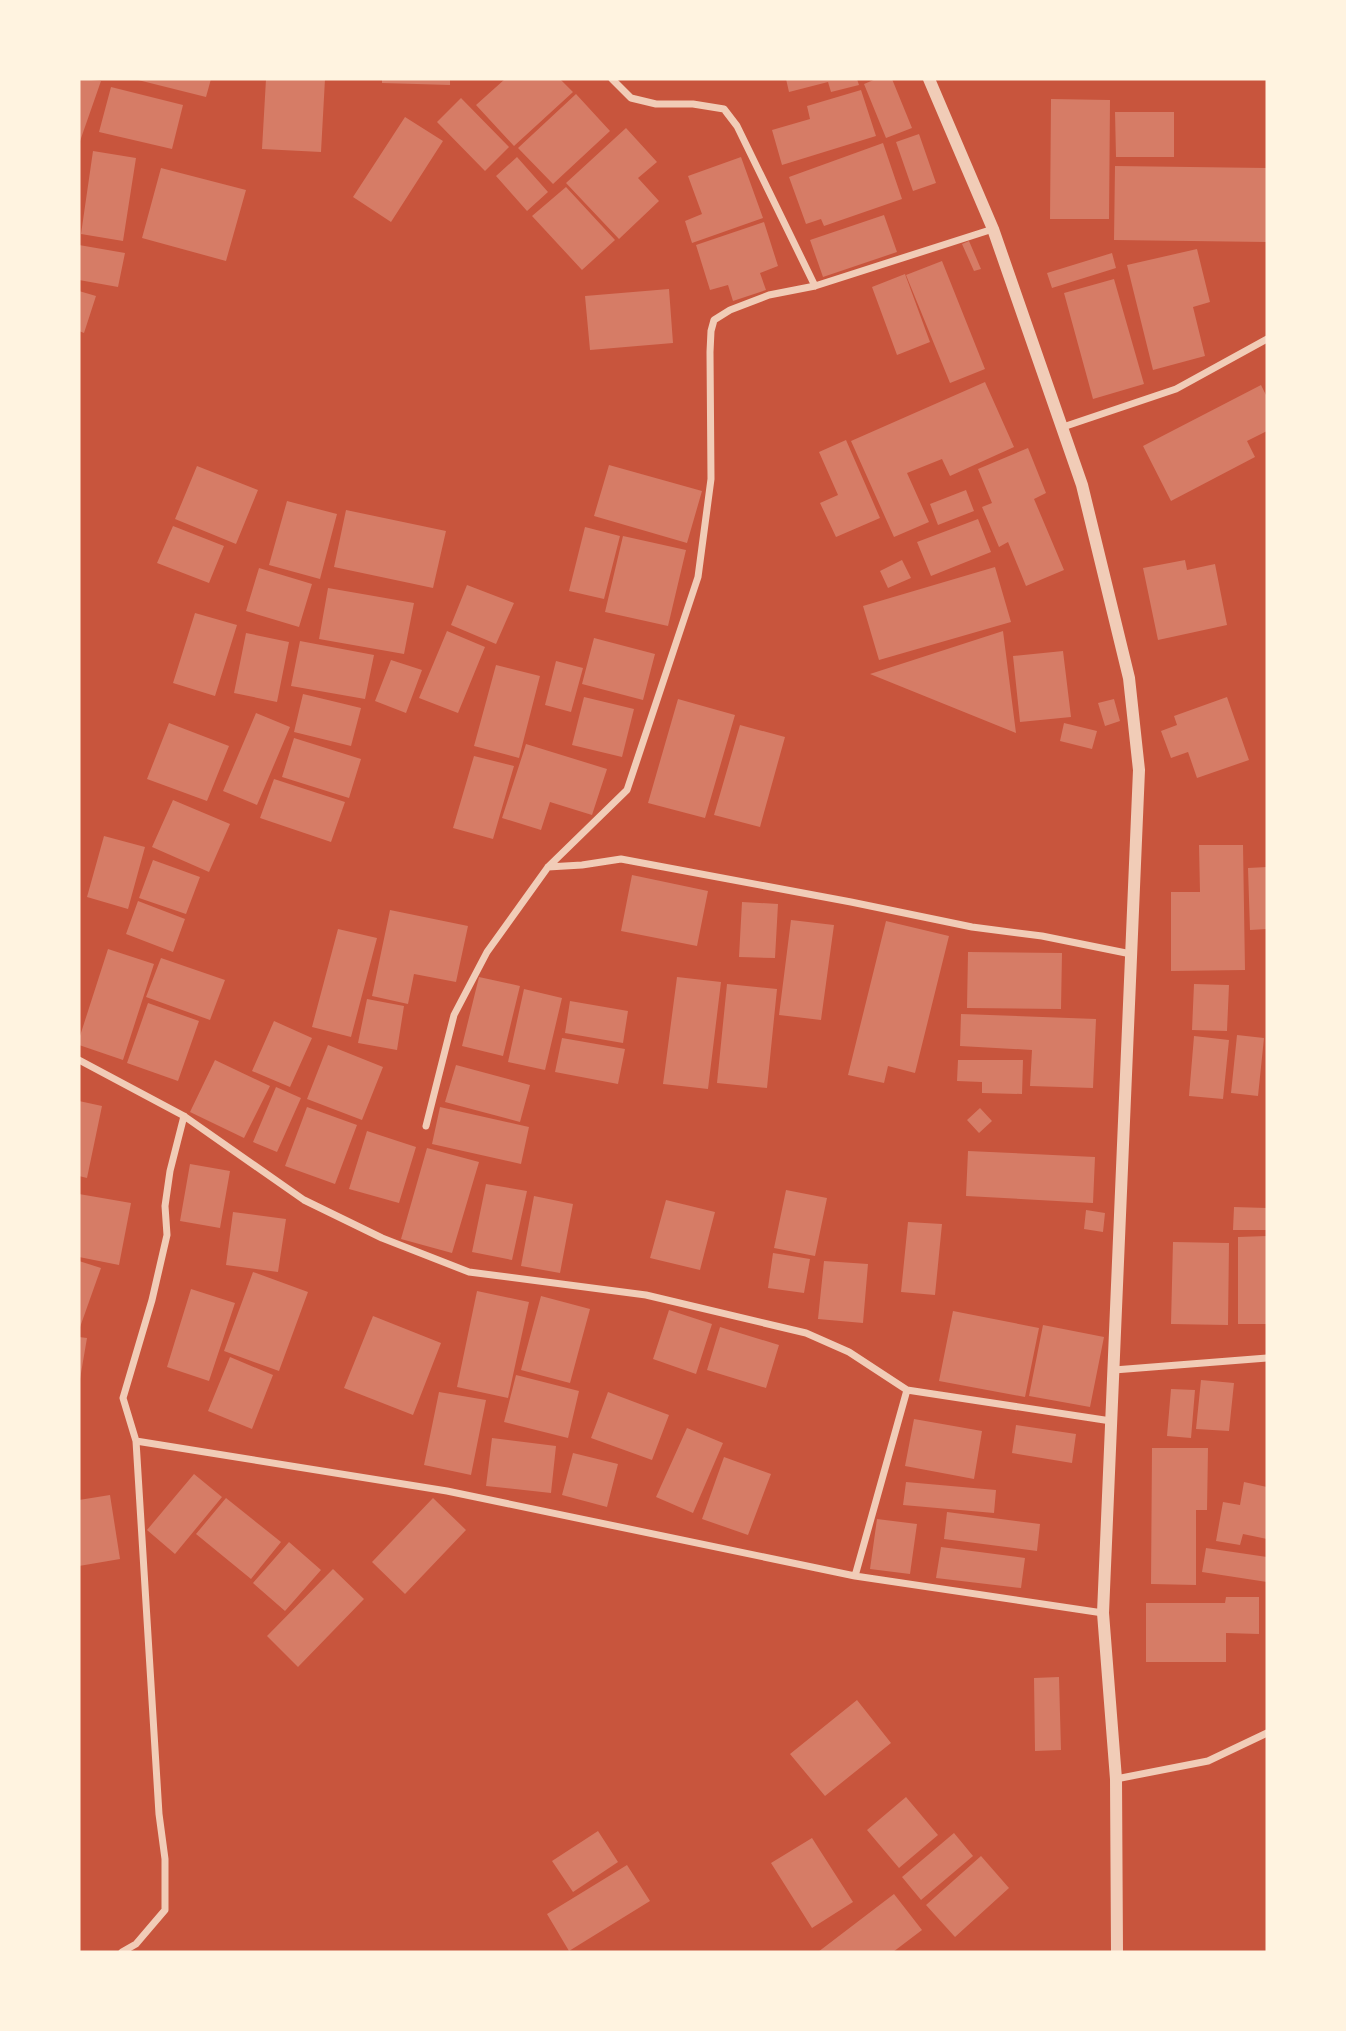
<svg xmlns="http://www.w3.org/2000/svg" width="1346" height="2031" font-family="'Nunito Sans',sans-serif">
  <rect width="100%" height="100%" fill="#c8553d"/>
  <path fill="#d67c66" d="M79 79 101 81 79 144Z
    M134 79H211L206 97Z
    M266 79H325L321 152 262 149Z
    M382 79H450V85L382 83Z
    M505 79H560L573 92 514 146 476 105Z
    M786 79H857L859 85 831 92 828 82 789 92Z
    M876 79H892L912 128 886 138 864 84Z
    M111 87 183 105 172 149 99 132Z
    M861 90 876 136 782 165 772 130 810 119 807 106Z
    M576 94 610 131 553 184 518 148Z
    M461 98 509 147 485 171 437 122Z
    M1051 99 1110 100 1109 219H1050Z
    M1115 112H1174V157H1116Z
    M405 117 443 141 391 222 353 197Z
    M626 128 657 162 638 178 659 201 619 239 566 183Z
    M919 134 936 183 913 191 896 142Z
    M883 143 902 199 824 226 821 219 806 224 789 177Z
    M93 151 136 158 123 241 81 234Z
    M517 157 548 192 527 211 496 176Z
    M741 157 763 218 692 243 685 221 702 214 688 176Z
    M1115 166 1267 168V242L1114 240Z
    M161 168 246 190 226 261 142 238Z
    M566 187 615 240 582 270 532 216Z
    M884 215 897 252 823 277 810 240Z
    M764 222 778 266 760 273 766 290 733 301 728 285 710 290 696 245Z
    M969 241 981 269 974 271 962 244Z
    M79 245 125 253 118 287 79 280Z
    M1197 249 1210 302 1193 307 1205 356 1153 370 1127 265Z
    M1112 253 1116 268 1052 288 1047 273Z
    M942 261 985 369 950 383 906 275Z
    M905 274 930 342 897 355 872 287Z
    M1114 279 1144 384 1093 399 1064 293Z
    M669 289 673 343 590 350 585 296Z
    M79 291 96 296 84 333 79 331Z
    M985 382 1014 447 950 476 942 459 907 473 929 522 894 537 851 441Z
    M1261 385 1267 397V431L1247 441 1255 457 1171 501 1143 446Z
    M846 440 880 518 836 537 820 503 838 495 819 452Z
    M1028 448 1046 493 1034 499 1064 570 1026 586 1008 542 999 547 982 507 992 503 978 469Z
    M609 465 702 491 687 543 594 516Z
    M197 466 258 490 236 544 175 519Z
    M966 490 974 511 938 525 930 504Z
    M287 501 337 514 320 579 269 565Z
    M346 510 446 531 433 588 334 567Z
    M978 519 991 552 931 576 917 542Z
    M173 526 224 546 209 583 157 563Z
    M585 527 620 536 604 599 569 591Z
    M623 536 686 550 668 626 605 612Z
    M902 560 911 578 888 588 880 571Z
    M1185 560 1187 570 1215 564 1227 625 1158 640 1143 568Z
    M995 567 1011 622 879 660 863 606Z
    M259 568 312 584 299 627 246 611Z
    M467 585 514 603 496 644 451 625Z
    M328 588 414 603 404 654 319 639Z
    M195 613 237 625 215 696 173 683Z
    M447 631 485 647 458 713 419 698Z
    M1003 631 1016 733 870 674Z
    M246 633 289 642 277 702 234 693Z
    M594 638 655 654 643 700 582 684Z
    M300 641 374 655 365 699 291 686Z
    M1063 651 1071 717 1020 722 1013 656Z
    M391 660 422 670 406 713 375 701Z
    M556 661 583 668 571 712 545 705Z
    M496 665 540 676 519 758 474 746Z
    M303 694 361 708 351 746 294 732Z
    M584 697 634 709 622 757 572 745Z
    M1227 697 1249 760 1197 778 1188 752 1171 758 1161 731 1177 725 1174 716Z
    M678 699 735 715 705 818 648 803Z
    M1114 699 1120 721 1105 726 1098 703Z
    M256 713 290 727 257 805 223 791Z
    M169 723 229 746 207 801 147 779Z
    M1064 723 1097 731 1092 749 1060 741Z
    M740 725 785 737 760 827 714 815Z
    M294 738 361 759 349 798 282 777Z
    M526 744 607 769 592 815 550 802 541 830 502 818Z
    M474 756 514 766 493 839 453 828Z
    M274 779 345 802 331 842 260 818Z
    M173 800 230 824 209 872 152 847Z
    M104 836 145 847 128 909 87 897Z
    M1199 845H1243L1245 970 1171 971V892H1200Z
    M153 860 200 877 186 914 139 898Z
    M1267 867V929L1250 930 1248 868Z
    M632 875 708 891 697 946 621 931Z
    M138 901 185 919 173 952 126 934Z
    M742 902 778 904 775 958 739 957Z
    M390 910 468 926 456 982 414 974 408 1004 372 996Z
    M791 920 834 925 821 1020 779 1015Z
    M886 921 949 936 915 1073 888 1066 884 1083 848 1075Z
    M338 929 377 938 351 1037 312 1027Z
    M108 949 154 964 123 1060 79 1045V1039Z
    M968 952 1062 953 1061 1009 967 1008Z
    M161 958 225 980 210 1020 146 997Z
    M479 977 520 986 503 1056 462 1046Z
    M677 977 721 982 708 1089 663 1084Z
    M727 984 777 989 767 1088 717 1083Z
    M1194 984 1229 985 1227 1031 1192 1030Z
    M524 989 562 998 545 1070 508 1062Z
    M367 999 404 1006 397 1050 358 1043Z
    M570 1001 628 1011 623 1043 565 1033Z
    M148 1003 199 1021 178 1081 127 1063Z
    M961 1014 1096 1019 1093 1088 1030 1086 1032 1050 960 1046Z
    M274 1021 312 1038 290 1087 252 1071Z
    M1237 1035 1264 1038 1258 1096 1231 1093Z
    M1194 1036 1229 1040 1223 1099 1189 1096Z
    M562 1038 625 1049 618 1084 555 1072Z
    M328 1045 383 1067 362 1120 307 1099Z
    M215 1060 270 1086 244 1138 190 1112Z
    M958 1060H1023L1022 1094 982 1093V1082L957 1081Z
    M456 1065 530 1085 520 1122 445 1102Z
    M276 1087 301 1098 277 1152 253 1142Z
    M79 1101 102 1106 87 1178 79 1176Z
    M307 1107 357 1125 335 1184 285 1166Z
    M440 1107 529 1127 521 1164 432 1144Z
    M980 1108 992 1121 979 1133 967 1120Z
    M367 1131 416 1147 399 1203 349 1189Z
    M427 1148 479 1162 452 1253 401 1239Z
    M968 1151 1095 1157 1093 1203 966 1196Z
    M190 1164 230 1171 220 1228 180 1221Z
    M486 1184 527 1191 512 1260 472 1252Z
    M786 1190 827 1198 815 1256 774 1248Z
    M79 1194 131 1203 119 1265 79 1257Z
    M534 1196 573 1204 560 1273 521 1266Z
    M666 1200 715 1212 700 1270 650 1258Z
    M1234 1207 1267 1208V1230H1233Z
    M1086 1210 1105 1213 1103 1232 1084 1229Z
    M233 1212 286 1219 278 1272 226 1265Z
    M908 1222 942 1224 935 1295 901 1292Z
    M1267 1236V1324H1238V1237Z
    M1173 1242 1229 1243 1228 1325 1171 1324Z
    M773 1253 810 1259 804 1293 768 1288Z
    M79 1261 101 1268 79 1330Z
    M824 1261 868 1264 863 1323 818 1319Z
    M253 1272 308 1292 279 1371 224 1351Z
    M191 1289 235 1303 209 1381 167 1367Z
    M477 1291 529 1302 508 1398 457 1387Z
    M541 1296 590 1309 570 1383 521 1370Z
    M669 1310 712 1324 696 1374 653 1359Z
    M953 1311 1039 1328 1025 1397 939 1381Z
    M373 1316 441 1343 413 1415 344 1388Z
    M1043 1325 1104 1337 1090 1407 1029 1396Z
    M720 1327 779 1345 766 1388 707 1370Z
    M79 1337 87 1338 80 1379H79Z
    M230 1357 273 1375 252 1429 208 1411Z
    M516 1375 579 1391 568 1438 504 1422Z
    M1201 1380 1234 1383 1229 1431 1196 1429Z
    M1171 1389 1195 1390 1191 1438 1167 1436Z
    M439 1392 486 1400 471 1475 424 1465Z
    M608 1392 669 1415 652 1460 591 1438Z
    M914 1419 982 1431 974 1479 905 1466Z
    M1016 1425 1076 1434 1072 1463 1012 1453Z
    M687 1428 723 1443 693 1513 656 1497Z
    M492 1438 556 1446 551 1493 486 1486Z
    M1152 1448H1208L1207 1510H1196V1585L1151 1584Z
    M573 1453 618 1464 607 1507 562 1495Z
    M724 1457 771 1474 748 1535 702 1519Z
    M194 1474 222 1497 175 1554 147 1530Z
    M906 1482 996 1490 994 1513 903 1505Z
    M1244 1482 1267 1487V1539L1243 1534 1240 1545 1216 1541 1223 1502 1240 1505Z
    M110 1495 120 1559 79 1566V1500Z
    M226 1498 281 1542 251 1579 196 1534Z
    M433 1498 466 1530 405 1594 372 1562Z
    M947 1512 1040 1524 1037 1551 944 1539Z
    M877 1519 917 1524 910 1574 870 1569Z
    M289 1542 321 1570 285 1611 253 1583Z
    M941 1547 1025 1558 1021 1588 936 1578Z
    M1206 1548 1267 1557V1582L1202 1572Z
    M333 1569 364 1599 298 1667 267 1636Z
    M1226 1597H1259V1634L1226 1633V1662H1146V1603H1225Z
    M1059 1677 1061 1750 1035 1751 1034 1678Z
    M857 1700 891 1743 825 1796 790 1754Z
    M906 1797 938 1835 899 1868 867 1830Z
    M598 1831 618 1862 573 1892 552 1861Z
    M954 1833 973 1856 921 1900 902 1877Z
    M812 1838 853 1902 812 1928 771 1863Z
    M981 1856 1009 1888 955 1937 926 1905Z
    M627 1865 650 1901 569 1951 547 1914Z
    M894 1894 922 1930 893 1952H818Z"/>
  <g fill="none" stroke-linecap="round" stroke-linejoin="round">
    <path stroke="#f1ccb7" stroke-width="7" d="M612 79 631 98 656 104H693L724 109 737 126 815 286
      M1063 427 1176 389 1267 339
      M548 867 582 865 621 859 851 902 972 927 1042 936 1131 954
      M79 1060 184 1116 304 1200 382 1238 469 1272 646 1295 806 1333 849 1352 907 1390 855 1576
      M426 1126 454 1015 487 952 548 867 627 790 698 577 711 479 710 352 711 331 714 320 730 310 769 295 815 286 993 229
      M1114 1370 1267 1358
      M907 1390 1111 1421
      M136 1441 447 1491 855 1576 1103 1613
      M1116 1779 1208 1761 1267 1733
      M122 1952 136 1944 165 1910V1859L159 1814 136 1441 123 1398 152 1300 167 1235 165 1206 170 1171 184 1116"/>
    <path stroke="#f1ccb7" stroke-width="12" d="M929 79 993 229 1082 485 1129 678 1139 770 1103 1613 1116 1779 1117 1952"/>
  </g>
  <rect width="1346" height="2031" fill="none" stroke="#fff3e0" stroke-width="161"/>
</svg>
